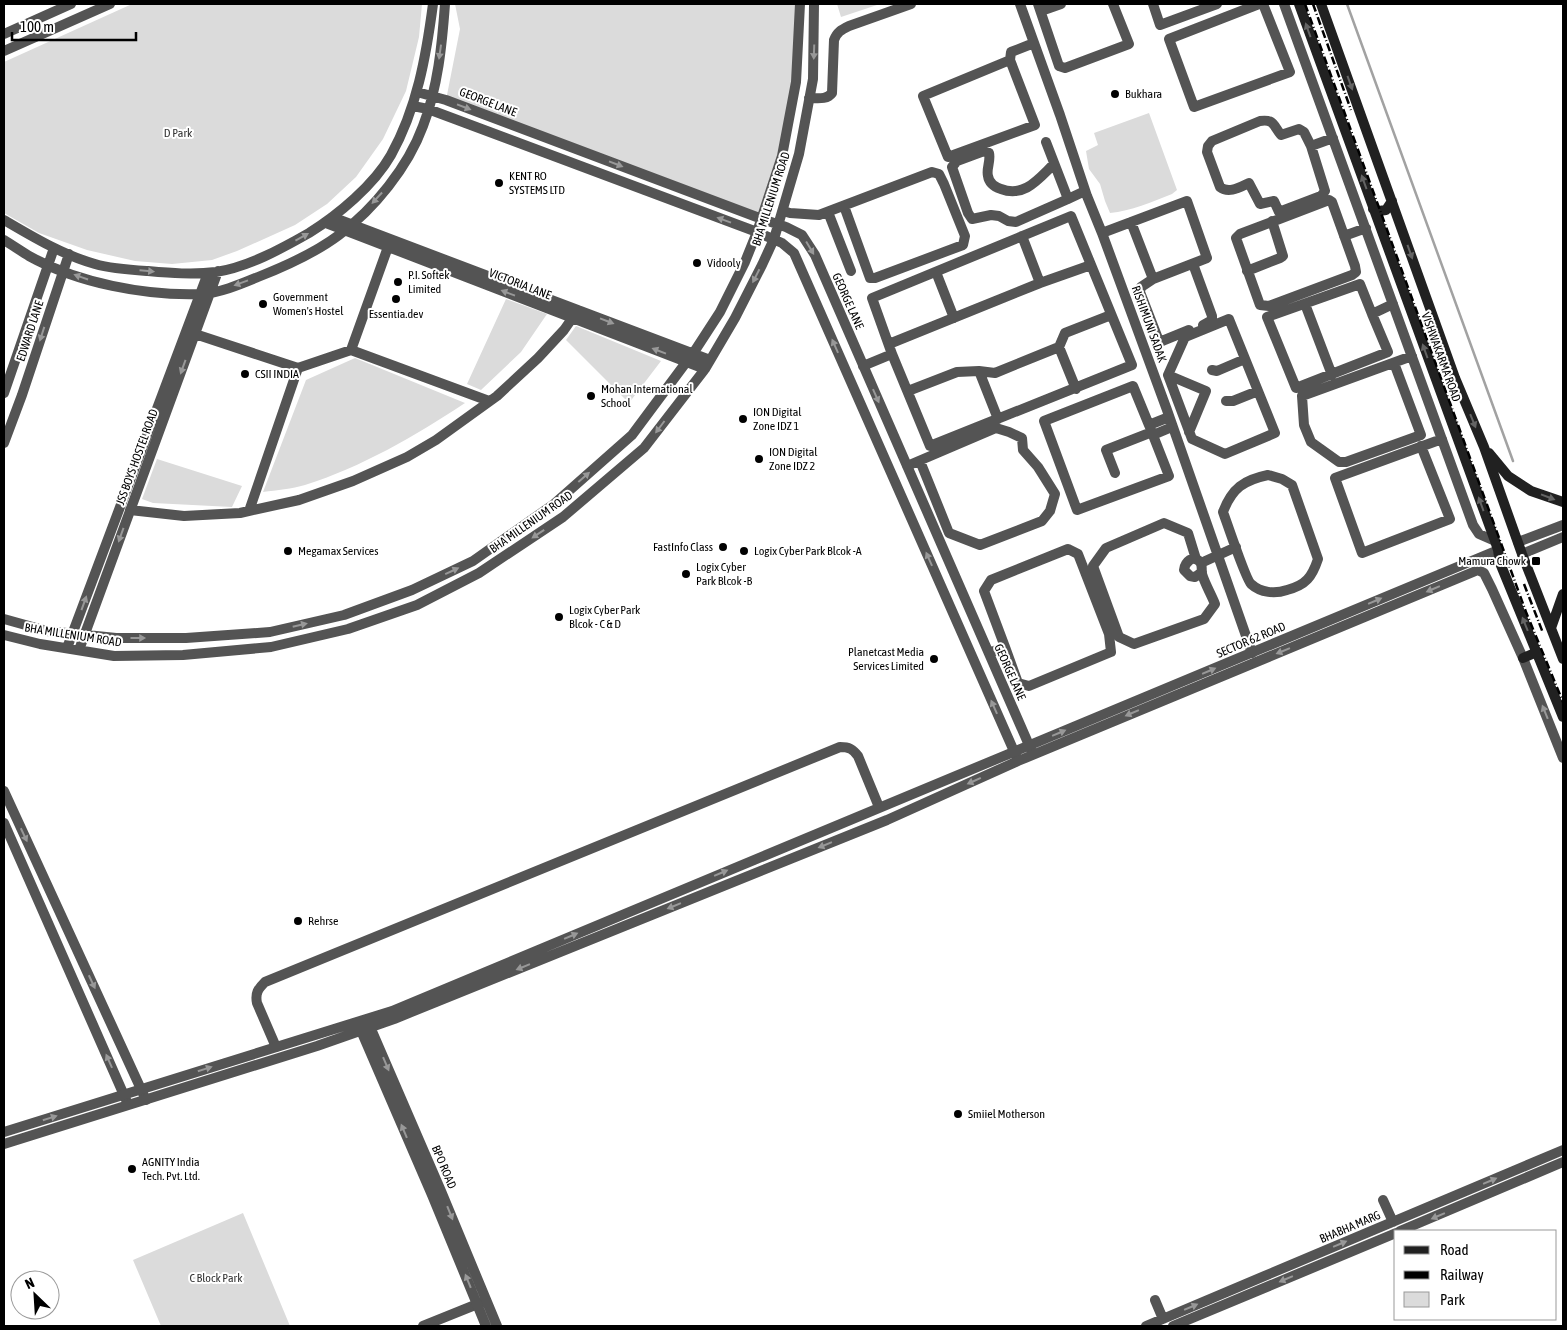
<svg xmlns="http://www.w3.org/2000/svg" width="1567" height="1330" font-family="'Asap Condensed',sans-serif">
  <rect width="100%" height="100%" fill="#fff"/>
  <path fill="#dbdbdb" d="M132 4H422L419 37 406 91 383 139 356 177 327 204 295 225 237 251 212 260 172 264 135 261 87 250 39 233 4 213V62Z
    M455 4H798L796 69 784 144 762 219 446 100 460 29Z
    M837 4H880L841 17Z
    M1149 113 1177 190 1172 194C1152 202 1131 211 1110 213L1105 201 1100 184 1089 169 1086 151 1098 145 1094 133Z
    M506 299 547 314 521 352 481 390 467 384Z
    M576 326 661 361 629 403 566 340Z
    M355 358 465 403C415 436 362 467 305 485 292 489 277 490 263 492L306 380Z
    M157 459 242 486 232 507 153 503 142 499Z
    M243 1213 290 1326H161L133 1260Z"/>
  <g fill="none" stroke-linecap="round" stroke-linejoin="round">
    <path stroke="#a2a2a2" stroke-width="2.5" d="M1347 4 1513 461"/>
    <path stroke="#545454" stroke-width="10" d="M1020 4 1060 115 1087 196 1102 233 1167 410 1252 653
      M1038 4 1059 66
      M1153 4 1160 25 1217 4
      M1259 4 1169 39 1194 107 1290 72 1263 4
      M1284 4 1473 525 1479 534 1495 541
      M1041 11 1061 4
      M1010 60 1035 125 948 157 923 96 1010 60 1011 52 1034 43
      M1059 66 1065 68 1129 44 1113 4
      M417 92 446 100 762 219 786 227 802 235 815 255 1032 752
      M809 98C817 98 827 100 832 93L834 40C837 32 841 30 849 26L911 4
      M413 106 428 109 757 232 782 243 794 253 1017 758
      M1046 142 1068 199 1085 191
      M1311 146 1325 191 1321 196 1279 212 1274 201 1260 204 1249 183C1240 187 1229 194 1220 187L1207 152 1208 146 1212 141 1260 121C1274 119 1273 125 1281 135L1299 129 1304 132 1311 146 1333 138
      M1054 164C1039 178 1025 198 1001 189 995 187 989 183 988 176 986 169 991 161 989 153L984 151 957 161 952 167 968 213 972 219 991 215 999 216 1008 221 1016 222 1068 199
      M1329 200 1332 202 1355 266 1356 272 1352 275 1269 306 1260 305 1236 238 1240 234Z
      M783 211 790 213 819 215 932 172 939 174 944 184 965 236 963 245 875 278H870L844 206
      M828 212 851 271
      M332 217 710 360
      M4 220C33 237 63 255 95 264 112 269 131 270 148 271 170 273 193 275 216 272 248 267 281 249 309 233 338 215 374 185 391 155 417 108 426 57 433 4
      M326 223 705 369
      M1102 233 1187 201 1207 258 1153 279 1131 222
      M1022 236 1040 283
      M1344 236 1366 228
      M4 240C12 245 21 251 29 256 78 283 145 296 201 294 220 293 241 284 258 277 286 266 315 253 339 235 374 209 408 167 423 126 438 87 442 45 445 4
      M1193 264 1212 316V320L1203 325
      M1247 271 1280 258 1283 256 1272 221
      M936 272 954 318
      M1153 279 1141 287 1140 292 1159 341H1162L1189 330
      M1305 304 1332 375
      M1372 314 1360 284 1267 317 1296 388 1388 352 1372 314 1393 304
      M1229 319 1275 433 1225 454 1192 439 1168 375 1185 337Z
      M195 334 298 368
      M889 344 1040 283 1091 265
      M1059 347 1076 389
      M351 350 388 247
      M1394 363 1421 435 1346 462H1339L1311 442 1304 425 1302 396 1412 356
      M863 366 892 354 872 298 1071 216 1132 365 930 446 892 354
      M1212 370 1217 371 1245 359
      M979 371 998 419
      M1168 375 1206 391 1189 432
      M908 391 957 372 979 371 995 373 1059 347 1065 333 1111 315
      M4 393 54 248
      M1226 401H1233L1258 391
      M1149 425 1133 386 1044 421 1077 510 1169 476 1149 425 1169 417
      M1153 435 1172 427
      M4 443 22 395 69 254
      M1421 446 1450 519 1362 553 1335 478 1442 439
      M907 466 996 428 1009 432 1022 438 1023 450 1038 467 1055 494 1050 511 1042 521 980 545 949 533 920 461
      M1115 473 1106 450 1152 432
      M1268 475 1282 479 1292 485 1318 559C1312 577 1306 585 1287 590 1275 594 1261 593 1251 584 1246 580 1227 523 1223 512 1232 488 1244 480 1268 475Z
      M130 510 184 516 240 513 299 500 353 481 407 457 436 440 497 396 538 358 564 330 578 310
      M249 511 298 368 351 350 489 401
      M1196 559 1188 533 1164 523 1106 548 1093 566 1119 637 1134 644 1204 619 1215 604C1211 594 1205 584 1202 574 1201 570 1203 566 1200 562 1193 554 1185 562 1184 570L1190 576 1195 577 1202 572
      M1201 563 1236 547
      M4 619 47 631 116 638H186L270 632 344 615 412 590 473 561 554 504 632 435 696 349 720 312 745 262 757 232 782 156 796 82 800 4
      M4 635 40 644 114 656 183 655 271 647 348 629 417 605 479 573 563 517 644 448 705 369 735 318 762 265 774 239 799 154 813 79 814 4
      M67 648 208 273
      M79 650 218 271
      M989 653 1005 647 984 591 991 580 1068 549 1078 554 1109 634 1111 652 1029 686 1018 683 1005 647
      M4 791 146 1100
      M4 823 127 1102
      M276 1047 257 1003C255 993 258 989 265 982L840 747C849 747 853 749 858 756L879 807
      M423 1326 485 1301"/>
    <path stroke="#545454" stroke-width="10" d="M4 34 71 4
      M4 51 110 4
      M1518 542 1563 525
      M1522 554 1563 537
      M368 1022 441 1191 497 1326
      M359 1026 432 1195 486 1326
      M4 1132 392 1011 1498 550
      M4 1144 317 1046 394 1019 887 820 1018 761 1478 570 1484 573 1492 589 1523 658 1563 758
      M1383 1200 1393 1222
      M1400 1231 1563 1162
      M1155 1300 1163 1319
      M1146 1326 1563 1150
      M1173 1326 1396 1233"/>
    <path stroke="#212121" stroke-width="10" d="M1299 4 1495 541 1498 550 1500 563 1563 717
      M1321 4 1455 378 1484 447 1522 554 1563 659
      M1373 209 1379 211 1386 210 1392 201
      M1489 453 1508 476 1531 491 1563 502
      M1551 628 1563 594
      M1523 658 1537 652"/>
    <path stroke="#000" stroke-width="2.5" stroke-dasharray="8 2.5 1 2.5" stroke-linecap="butt" d="M1305 4 1526 612 1563 702
      M1313 4 1351 110
      M1524 584 1543 633"/>
  </g>
  <defs><path id="oneway-solid" d="M-6-.8H1V-3.2L6.5 0L1 3.2V.8H-6Z" transform="scale(1.25)"/></defs>
  <g fill="#646464">
    <use href="#oneway-solid" transform="translate(1308 30) rotate(-110)"/>
    <use href="#oneway-solid" transform="translate(1350 83) rotate(70)"/>
    <use href="#oneway-solid" transform="translate(1364 182) rotate(-110)"/>
    <use href="#oneway-solid" transform="translate(1410 252) rotate(70)"/>
    <use href="#oneway-solid" transform="translate(1425 351) rotate(-110)"/>
    <use href="#oneway-solid" transform="translate(1473 421) rotate(68)"/>
    <use href="#oneway-solid" transform="translate(1548 497) rotate(21)"/>
    <use href="#oneway-solid" transform="translate(1481 504) rotate(-110)"/>
    <use href="#oneway-solid" transform="translate(1525 624) rotate(-112)"/>
  </g>
  <g fill="#989898">
    <use href="#oneway-solid" transform="translate(440 52) rotate(98)"/>
    <use href="#oneway-solid" transform="translate(814 52) rotate(92)"/>
    <use href="#oneway-solid" transform="translate(464 107) rotate(21)"/>
    <use href="#oneway-solid" transform="translate(616 164) rotate(21)"/>
    <use href="#oneway-solid" transform="translate(377 198) rotate(133)"/>
    <use href="#oneway-solid" transform="translate(724 220) rotate(-160)"/>
    <use href="#oneway-solid" transform="translate(302 237) rotate(-29)"/>
    <use href="#oneway-solid" transform="translate(810 248) rotate(59)"/>
    <use href="#oneway-solid" transform="translate(147 271) rotate(5)"/>
    <use href="#oneway-solid" transform="translate(756 276) rotate(117)"/>
    <use href="#oneway-solid" transform="translate(81 277) rotate(-161)"/>
    <use href="#oneway-solid" transform="translate(241 283) rotate(160)"/>
    <use href="#oneway-solid" transform="translate(508 293) rotate(-159)"/>
    <use href="#oneway-solid" transform="translate(607 321) rotate(21)"/>
    <use href="#oneway-solid" transform="translate(42 334) rotate(108)"/>
    <use href="#oneway-solid" transform="translate(835 346) rotate(-114)"/>
    <use href="#oneway-solid" transform="translate(659 351) rotate(-159)"/>
    <use href="#oneway-solid" transform="translate(183 367) rotate(110)"/>
    <use href="#oneway-solid" transform="translate(876 396) rotate(66)"/>
    <use href="#oneway-solid" transform="translate(660 427) rotate(127)"/>
    <use href="#oneway-solid" transform="translate(584 477) rotate(-41)"/>
    <use href="#oneway-solid" transform="translate(538 534) rotate(146)"/>
    <use href="#oneway-solid" transform="translate(121 535) rotate(110)"/>
    <use href="#oneway-solid" transform="translate(929 559) rotate(-114)"/>
    <use href="#oneway-solid" transform="translate(452 571) rotate(-25)"/>
    <use href="#oneway-solid" transform="translate(1433 589) rotate(157)"/>
    <use href="#oneway-solid" transform="translate(1375 601) rotate(-23)"/>
    <use href="#oneway-solid" transform="translate(84 603) rotate(-70)"/>
    <use href="#oneway-solid" transform="translate(300 625) rotate(-13)"/>
    <use href="#oneway-solid" transform="translate(138 638)"/>
    <use href="#oneway-solid" transform="translate(1283 651) rotate(158)"/>
    <use href="#oneway-solid" transform="translate(1209 671) rotate(-23)"/>
    <use href="#oneway-solid" transform="translate(994 707) rotate(-114)"/>
    <use href="#oneway-solid" transform="translate(1545 712) rotate(-112)"/>
    <use href="#oneway-solid" transform="translate(1132 713) rotate(157)"/>
    <use href="#oneway-solid" transform="translate(1059 733) rotate(-23)"/>
    <use href="#oneway-solid" transform="translate(974 781) rotate(156)"/>
    <use href="#oneway-solid" transform="translate(24 835) rotate(65)"/>
    <use href="#oneway-solid" transform="translate(825 845) rotate(158)"/>
    <use href="#oneway-solid" transform="translate(721 873) rotate(-23)"/>
    <use href="#oneway-solid" transform="translate(674 906) rotate(158)"/>
    <use href="#oneway-solid" transform="translate(571 936) rotate(-23)"/>
    <use href="#oneway-solid" transform="translate(523 967) rotate(158)"/>
    <use href="#oneway-solid" transform="translate(92 982) rotate(65)"/>
    <use href="#oneway-solid" transform="translate(109 1061) rotate(-114)"/>
    <use href="#oneway-solid" transform="translate(386 1064) rotate(67)"/>
    <use href="#oneway-solid" transform="translate(205 1069) rotate(-17)"/>
    <use href="#oneway-solid" transform="translate(50 1118) rotate(-17)"/>
    <use href="#oneway-solid" transform="translate(404 1131) rotate(-113)"/>
    <use href="#oneway-solid" transform="translate(1490 1181) rotate(-23)"/>
    <use href="#oneway-solid" transform="translate(450 1213) rotate(68)"/>
    <use href="#oneway-solid" transform="translate(1438 1216) rotate(157)"/>
    <use href="#oneway-solid" transform="translate(1340 1244) rotate(-23)"/>
    <use href="#oneway-solid" transform="translate(1286 1279) rotate(157)"/>
    <use href="#oneway-solid" transform="translate(468 1281) rotate(-112)"/>
    <use href="#oneway-solid" transform="translate(1191 1307) rotate(-23)"/>
  </g>
  <g fill="#000" stroke="#fff" stroke-width="2">
    <circle cx="1115" cy="94" r="5"/>
    <circle cx="499" cy="183" r="5"/>
    <circle cx="697" cy="263" r="5"/>
    <circle cx="398" cy="282" r="5"/>
    <circle cx="396" cy="299" r="5"/>
    <circle cx="263" cy="304" r="5"/>
    <circle cx="245" cy="374" r="5"/>
    <circle cx="591" cy="396" r="5"/>
    <circle cx="743" cy="419" r="5"/>
    <circle cx="759" cy="459" r="5"/>
    <circle cx="723" cy="547" r="5"/>
    <circle cx="288" cy="551" r="5"/>
    <circle cx="744" cy="551" r="5"/>
    <rect x="1531" y="556" width="10" height="10" rx="2.5"/>
    <circle cx="686" cy="574" r="5"/>
    <circle cx="559" cy="617" r="5"/>
    <circle cx="934" cy="659" r="5"/>
    <circle cx="298" cy="921" r="5"/>
    <circle cx="958" cy="1114" r="5"/>
    <circle cx="132" cy="1169" r="5"/>
  </g>
  <g text-anchor="middle" dominant-baseline="central" stroke-width="4" stroke-linejoin="round" paint-order="stroke">
    <g font-size="12" fill="#000" stroke="#fff" text-anchor="start">
      <text x="1125" y="94">Bukhara</text>
      <text x="509" y="176">KENT RO<tspan x="509" dy="14">SYSTEMS LTD</tspan></text>
      <text x="707" y="263">Vidooly</text>
      <text x="408" y="275">P.I. Softek<tspan x="408" dy="14">Limited</tspan></text>
      <text x="273" y="297">Government<tspan x="273" dy="14">Women's Hostel</tspan></text>
      <text x="396" y="314" text-anchor="middle">Essentia.dev</text>
      <text x="255" y="374">CSII INDIA</text>
      <text x="601" y="389">Mohan International<tspan x="601" dy="14">School</tspan></text>
      <text x="753" y="412">ION Digital<tspan x="753" dy="14">Zone IDZ 1</tspan></text>
      <text x="769" y="452">ION Digital<tspan x="769" dy="14">Zone IDZ 2</tspan></text>
      <text x="713" y="547" text-anchor="end">FastInfo Class</text>
      <text x="298" y="551">Megamax Services</text>
      <text x="754" y="551">Logix Cyber Park Blcok -A</text>
      <text x="1526" y="561" text-anchor="end">Mamura Chowk</text>
      <text x="696" y="567">Logix Cyber<tspan x="696" dy="14">Park Blcok -B</tspan></text>
      <text x="569" y="610">Logix Cyber Park<tspan x="569" dy="14">Blcok - C &amp; D</tspan></text>
      <text x="924" y="652" text-anchor="end">Planetcast Media<tspan x="924" dy="14">Services Limited</tspan></text>
      <text x="308" y="921">Rehrse</text>
      <text x="968" y="1114">Smiiel Motherson</text>
      <text x="142" y="1162">AGNITY India<tspan x="142" dy="14">Tech. Pvt. Ltd.</tspan></text>
    </g>
    <g font-size="12" fill="#000" stroke="#fff">
      <text transform="translate(488 102) rotate(21)">GEORGE LANE</text>
      <text transform="translate(771 199) rotate(-72)">BHA MILLENIUM ROAD</text>
      <text transform="translate(520 284) rotate(21)">VICTORIA LANE</text>
      <text transform="translate(848 301) rotate(66)">GEORGE LANE</text>
      <text transform="translate(1149 324) rotate(70)">RISHIMUNI SADAK</text>
      <text transform="translate(30 331) rotate(-72)">EDWARD LANE</text>
      <text transform="translate(1441 357) rotate(70)">VISHWAKARMA ROAD</text>
      <text transform="translate(137 457) rotate(-70)">JSS BOYS HOSTEL ROAD</text>
      <text transform="translate(531 522) rotate(-35)">BHA MILLENIUM ROAD</text>
      <text transform="translate(73 635) rotate(9)">BHA MILLENIUM ROAD</text>
      <text transform="translate(1251 640) rotate(-23)">SECTOR 62 ROAD</text>
      <text transform="translate(1010 672) rotate(66)">GEORGE LANE</text>
      <text transform="translate(444 1167) rotate(67)">BPO ROAD</text>
      <text transform="translate(1350 1227) rotate(-23)">BHABHA MARG</text>
    </g>
    <g font-size="12" fill="#323232" stroke="#fff">
      <text x="178" y="133">D Park</text>
      <text x="216" y="1278">C Block Park</text>
    </g>
  </g>
  <rect width="1567" height="1330" fill="none" stroke="#000000" stroke-width="10"/>
  <rect x="1394" y="1230" width="162" height="90" fill="#ffffff" stroke="#999999"/>
  <rect x="1404" y="1246" width="25" height="8" fill="#212121" stroke="#999999"/>
  <text x="1440" y="1255" font-size="15" fill="#000000">Road</text>
  <rect x="1404" y="1271" width="25" height="8" fill="#000000" stroke="#999999"/>
  <text x="1440" y="1280" font-size="15" fill="#000000">Railway</text>
  <rect x="1404" y="1292" width="25" height="15" fill="#dbdbdb" stroke="#999999"/>
  <text x="1440" y="1305" font-size="15" fill="#000000">Park</text>
  <g transform="translate(35 1295) rotate(335)"><circle r="24" fill="#ffffff" stroke="#999999"/>
  <path d="M0-4L9 19L0 12L-9 19Z" fill="#000000"/>
  <text y="-8" font-size="14" font-weight="bold" text-anchor="middle" fill="#000000">N</text>
  </g>
  <path d="M12 32v8h124v-8" fill="none" stroke="#000000" stroke-width="2.5"/>
  <text x="20" y="32" font-size="15" fill="#000000" stroke="#ffffff" stroke-width="4" paint-order="stroke">100 m</text>
</svg>
